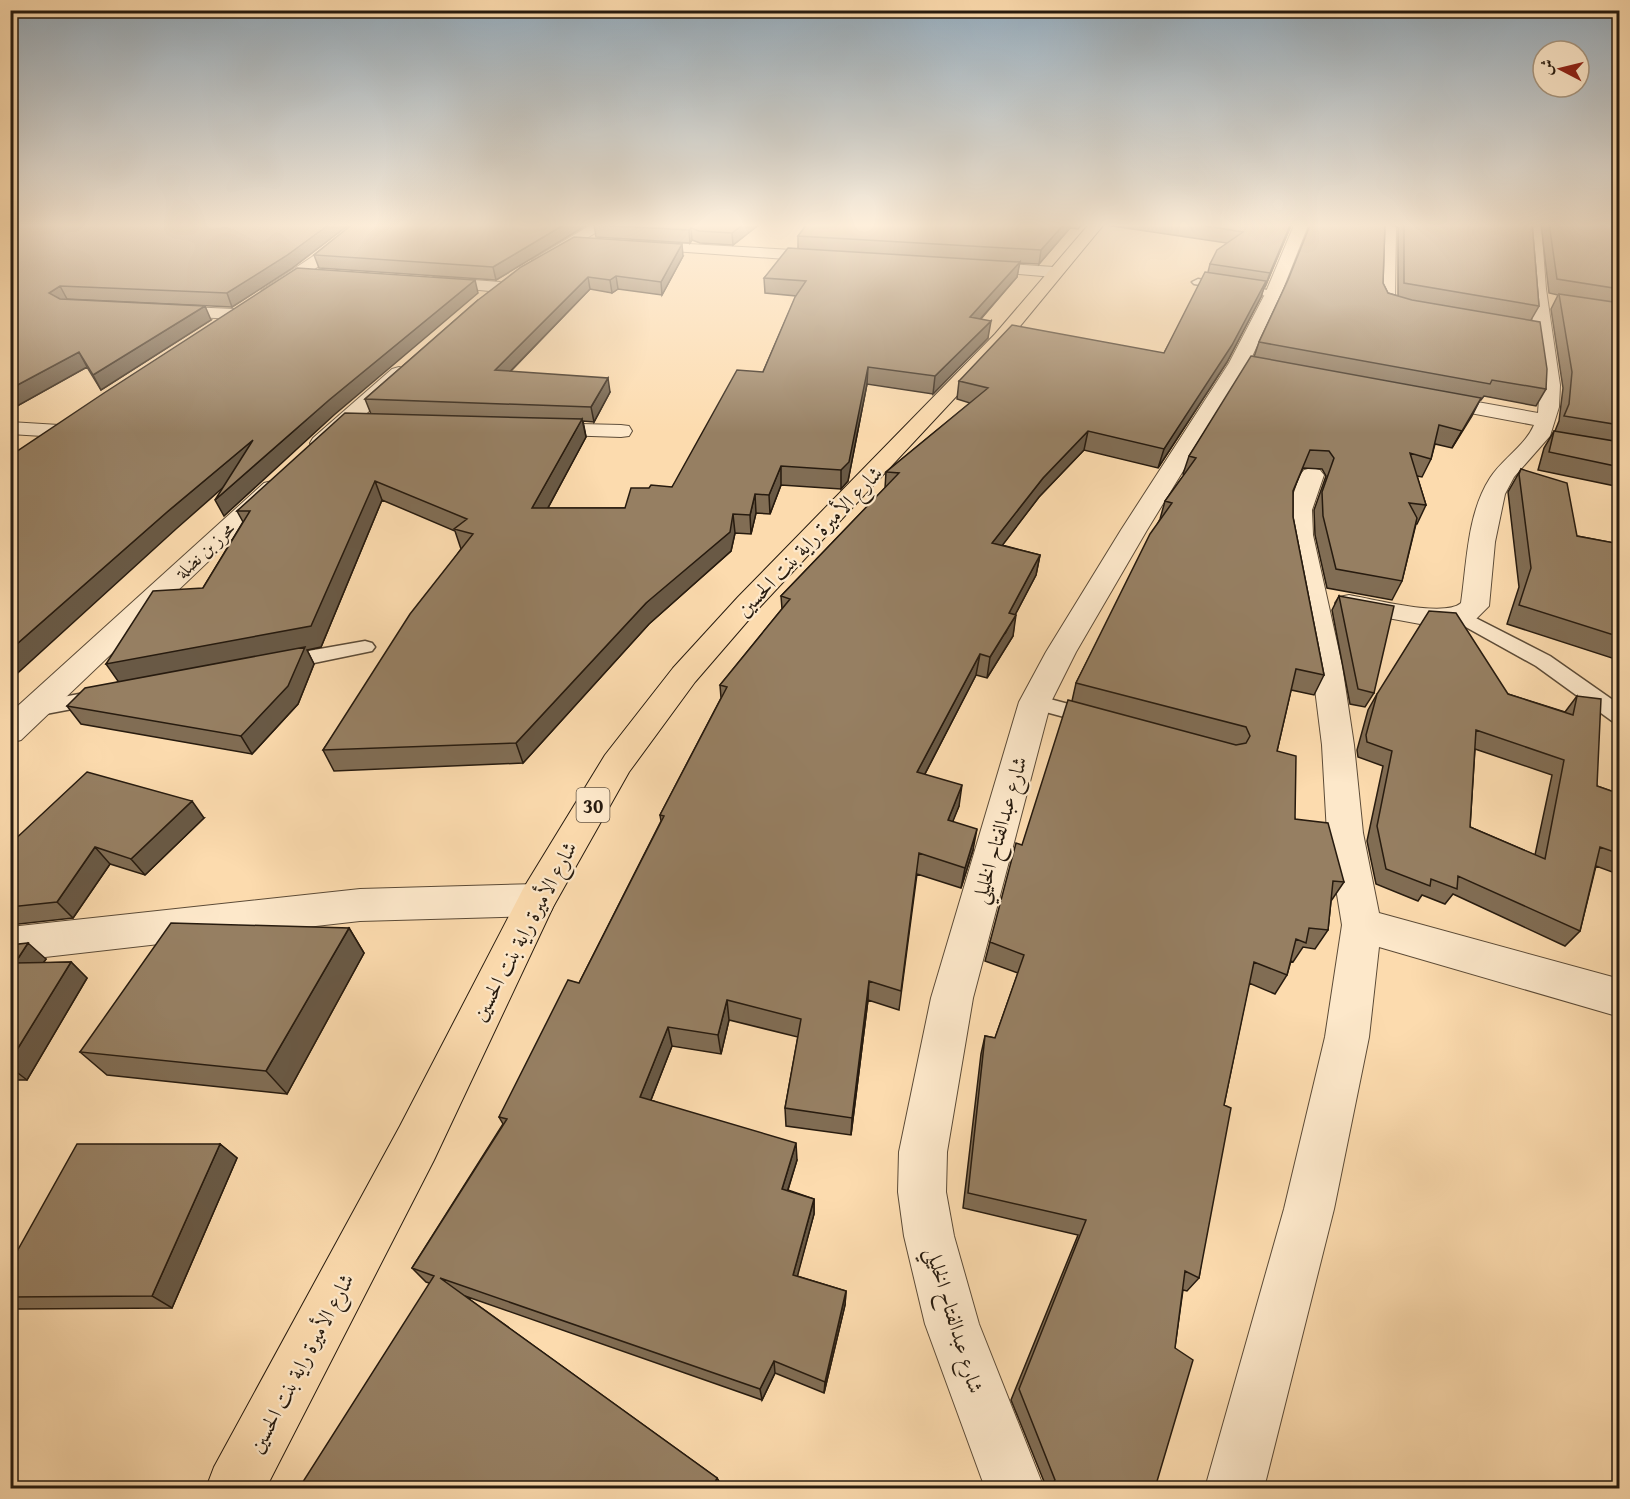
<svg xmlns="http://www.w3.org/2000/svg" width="1630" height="1499" font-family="'Gentium Book Plus',Amiri,serif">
  <rect width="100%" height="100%" fill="#fcdbae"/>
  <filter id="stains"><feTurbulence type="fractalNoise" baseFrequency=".00333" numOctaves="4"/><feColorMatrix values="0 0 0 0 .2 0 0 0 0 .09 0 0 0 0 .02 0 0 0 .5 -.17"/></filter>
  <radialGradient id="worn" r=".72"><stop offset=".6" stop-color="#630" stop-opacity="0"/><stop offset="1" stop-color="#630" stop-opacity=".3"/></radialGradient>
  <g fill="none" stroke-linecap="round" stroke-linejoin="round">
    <defs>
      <path id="lane" d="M1198 279 1273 291 1279 294 1273 297 1194 284 1192 282Z
        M1462 611 1550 656 1620 705V723L1612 721 1536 666 1455 621 1452 617Z
        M365 641 372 643 375 647 372 651 280 670 273 668 270 663 273 658 280 656Z
        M101 690 109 692 112 697 109 702 30 717 22 715 19 710 22 705 30 703Z
        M1035 695 1102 713 1105 718 1102 723 1094 725 1027 707 1024 702 1027 697Z"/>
      <path id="street" d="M354 223H370L337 253 274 298H262L260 294 262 290 327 247Z
        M594 223H612L545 263H535L532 260Z
        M1295 223H1309L1281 294 1249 363 1147 530 1076 652 1051 702 973 998 947 1152 946 1192 954 1236 979 1324 1044 1488H985L925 1324 904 1236 898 1192 899 1152 931 998 1019 702 1046 652 1121 530 1229 363 1265 294Z
        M1527 223H1541L1546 289 1560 385 1559 407 1550 436 1514 477 1505 494 1495 542 1489 606 1472 623 1462 626H1431L1339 609 1335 603 1339 597 1349 595C1373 599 1444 618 1461 603 1467 562 1467 514 1490 478 1502 459 1525 446 1534 425L1433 406 1426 404 1423 400 1426 396 1433 394 1538 413 1540 385 1529 289Z
        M1389 224 1396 228 1395 298 1428 307 1431 311 1428 315C1414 318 1387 312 1379 300L1382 228Z
        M636 241 827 252 835 257 827 262 631 248 629 245 631 242Z
        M975 262 1054 267 1062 272 1054 277 969 270 967 267Z
        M433 277 500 282 508 287 500 292 427 285 425 282Z
        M162 306 235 309 244 314 235 319 156 315 153 311 156 307Z
        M399 367 406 369 409 373 406 377 329 448H313L310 443 313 438 392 369Z
        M10 422 59 425 67 426 70 431 67 436 59 437 10 434Z
        M540 423 621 425 629 426 632 431 629 436 621 437 532 434 529 429 532 424Z
        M1312 468 1320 470 1324 475 1312 510 1313 535 1342 665 1354 745 1363 833 1379 913 1620 979V1017L1379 947 1369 1037 1334 1209 1264 1488H1205L1284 1209 1325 1037 1342 925 1327 833 1322 745 1312 665 1287 535 1288 510 1300 475 1304 470Z
        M272 481 280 483 284 488 280 493 21 740 10 743V713L264 483Z
        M537 884 551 889 556 900 551 911 537 916 360 921 10 961V927L360 889Z"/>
      <path id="primary" d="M1090 223H1105L1007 342 758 609 695 682 629 772 553 907 434 1160 266 1488H206L214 1467 400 1126 523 889 605 755 673 668 738 597 995 334Z"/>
    </defs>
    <use href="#lane" stroke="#5c4b37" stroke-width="3"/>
    <use href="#street" stroke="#5c4b37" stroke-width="2"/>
    <use href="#primary" stroke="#271b0f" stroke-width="2"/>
    <use href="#lane" fill="#fde8ca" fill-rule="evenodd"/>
    <use href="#street" fill="#fde8ca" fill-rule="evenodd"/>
    <use href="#primary" fill="#fcdbae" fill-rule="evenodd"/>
  </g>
  <path fill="#816d54" stroke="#271b0f" stroke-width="1.5" fill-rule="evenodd" d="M10 223H351L291 269 232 307 67 299 66 300 211 320 101 390 87 367 10 410Z
    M354 223H590L496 280 319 268 314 255Z
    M761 223 733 245 700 243 692 240 690 243 596 237 594 225Z
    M808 223H1083L1078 229 1070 228 1039 264 1019 263 1017 277 981 319 988 338 933 394 867 384 848 481 841 489 781 485 770 514 756 513 751 534 735 533 731 551 649 624 523 763 334 771 323 750 461 549 455 531 382 500 321 647 307 650 314 664 298 704 252 754 81 724 67 706 118 682 203 588 243 522 237 511 371 414 365 399 478 300 683 256 662 295 618 289 612 293 590 289 511 371 610 392 594 422 583 421 586 437 548 508H625L672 487 763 372 796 296 765 293 764 278 798 248V236Z
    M1106 223H1292L1265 287H1264L1261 297 1227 362 1158 468 1084 450 1039 497 1002 545 1040 555 1036 575 1015 615 1013 636 987 678 976 675 925 774 959 806 952 822 973 850 961 888 917 874 899 1010 868 1000 851 1135 786 1126 785 1108 798 1037 729 1020 721 1054 672 1046 651 1100 797 1160 788 1190 814 1199V1214L797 1276 846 1291 845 1305 824 1393 775 1373 762 1400 465 1296 717 1478 721 1485 429 1283 426 1282 412 1268 503 1124 499 1117 579 983 661 821 660 815 721 698 720 685 782 609 781 596 885 488 886 472 970 403 957 399 959 381 1164 353 1208 272 1210 264 1227 243 1106 225Z
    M1311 223H1387L1385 224 1383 283 1388 293 1398 296V228L1392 223H1532L1539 306 1531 320 1546 389 1536 406 1484 396 1481 400H1480L1452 448 1435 444 1431 459 1422 477 1417 476 1426 505 1417 524H1416L1402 581 1392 600 1327 588 1315 535 1314 510 1326 476 1322 469 1303 468 1293 491V517L1324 675 1314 695 1291 690 1277 751 1295 819 1344 882 1331 901 1328 930 1315 949 1303 947 1293 962 1291 961 1287 975 1275 994 1249 983 1224 1105 1199 1278 1187 1291 1183 1290 1155 1488H1039L1045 1484 1011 1400 1078 1235 963 1208 981 1054 985 1036 995 1038 1018 973 985 961 990 942 1072 701 1076 683 1160 519 1165 501 1184 475 1183 474 1189 456 1254 357 1259 342 1288 280Z
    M1541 223H1620V487L1538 470 1544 448 1554 431H1555L1559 421 1563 388 1551 309 1558 295 1549 293Z
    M1521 469 1577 536 1620 544V658L1618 660 1507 624 1519 587 1508 492Z
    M1339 596 1374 693 1365 707 1350 704 1332 610Z
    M1377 694H1508L1565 712 1577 696 1597 786 1620 794V864L1612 872 1596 866 1580 931 1565 946 1453 894 1445 904 1422 895 1418 901 1376 884 1367 841 1383 766 1358 757 1357 750 1368 710ZM1475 749 1552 775 1535 855 1470 827Z
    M204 818 145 875 110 864 73 918 10 925V844Z
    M349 928 364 953 287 1094 107 1075 80 1052Z
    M10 945 46 959 43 963 71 962 87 978 27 1080H10Z
    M220 1144 237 1158 172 1308 17 1309 10 1306V1264Z"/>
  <path fill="#695945" stroke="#271b0f" stroke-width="1.5" d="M331 223H351L291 269 232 307 227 293Z
    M567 223H590L496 280 493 267Z
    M745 223H761L733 245 732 233Z
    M1065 223H1071L1070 228 1039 264 1041 250Z
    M1291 223H1292L1265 287 1270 273Z
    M691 228 692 240 690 243 689 230Z
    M682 244 683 256 662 295 661 282Z
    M1020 262 1017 277 968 333 970 317Z
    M616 276 618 289 612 293 610 280Z
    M588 277 590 289 498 384 495 370Z
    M475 280 478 293 334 415 224 516 215 500 329 400Z
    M1266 281 1261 297 1227 362 1158 468 1164 449Z
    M60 286 67 299 57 307 49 293Z
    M205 306 211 320 101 390 93 375Z
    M991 321 988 338 933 394 935 376Z
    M79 352 87 367 10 410V389Z
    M868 367 867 384 848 481 841 489V470Z
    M608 378 610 392 594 422 591 407Z
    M1481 398 1472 416 1452 448 1462 431Z
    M582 419 586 437 537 528 532 508Z
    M1088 431 1084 450 1039 497 989 563 992 543 1043 478Z
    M253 440 260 455 176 529 10 680V650L167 512Z
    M781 466V485L770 514 769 495Z
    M375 481 382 500 321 647 307 650 314 664 298 704 252 754 241 736 120 684 106 664Z
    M755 494 756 513 751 534 750 515Z
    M733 514 735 533 731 551 649 624 523 763 516 743 646 603Z
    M1040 555 1036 575 1005 634 1009 613Z
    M1016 615 1013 636 987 678 990 657Z
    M980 654 976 675 915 793 917 772Z
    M962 785 959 806 945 841 948 820Z
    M192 801 204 818 145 875 131 859Z
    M977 829 973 850 961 888 965 868Z
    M95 847 110 864 73 918 57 902Z
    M349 928 364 953 287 1094 266 1071Z
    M28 943 46 959 32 979 15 963Z
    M71 962 87 978 27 1080 10 1067V1061Z
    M869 981 868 1000 851 1135 852 1118Z
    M727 1000 729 1020 721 1054 718 1035Z
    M668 1027 672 1046 645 1115 640 1097Z
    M796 1143 797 1160 783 1205 782 1189Z
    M220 1144 237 1158 172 1308 152 1296Z
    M814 1199V1214L794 1289 793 1275Z
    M846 1291 845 1305 824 1393 825 1382Z
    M774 1361 775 1373 762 1400 760 1389Z
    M717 1478 721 1485 719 1488H712Z"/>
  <path fill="#967f62" stroke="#271b0f" stroke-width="1.5" fill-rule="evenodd" d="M10 223 122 224 331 223 286 256 227 293 60 286 49 293 60 299 205 306 93 375 79 352 10 389Z
    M354 223H567L493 267 314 255Z
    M596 223H745L732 233 699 231 691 228 689 230 594 225Z
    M808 223H1065L1041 250 798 236Z
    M1187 223H1291L1270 273 1210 264 1217 250 1243 232Z
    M1311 223H1385L1383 283 1388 293 1412 300 1540 322 1547 369 1546 389 1492 380 1490 384 1259 342 1288 280Z
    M1404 223H1532L1539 306 1404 283Z
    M1549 223H1620V289L1557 279Z
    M574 237 682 244 661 282 616 276 610 280 588 277 495 370 608 378 591 407 365 399 478 300 521 267Z
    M788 248 1020 262 970 317 991 321 935 376 868 367 849 462 841 470 781 466 769 495 755 494 750 515 733 514 730 532 646 603 516 743 323 750 410 614 473 534 454 529 467 519 375 481 311 626 106 664 153 591 203 588 250 511H237L345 413 582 419 532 508H625L631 488H649L651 485 672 487 737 370 763 372 795 297 806 281 764 278Z
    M297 268 475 280 329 400 215 500 253 440 167 512 10 650V456L104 393Z
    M1205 272 1266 281 1232 345 1164 449 1088 431 1043 478 992 543 1040 555 1009 613 1016 615 990 657 980 654 917 772 962 785 948 820 977 829 965 868 919 853 901 991 869 981 852 1118 785 1108 801 1019 727 1000 718 1035 668 1027 640 1097 796 1143 782 1189 814 1199 793 1275 846 1291 825 1382 774 1361 760 1389 440 1278 717 1478 712 1488H299L434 1276 412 1268 507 1119 499 1117 568 980 579 983 664 816 660 815 727 687 720 685 790 599 781 596 899 473 886 472 988 388 959 381 1012 325 1164 353Z
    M1559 294 1620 303V425L1564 416 1569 404 1572 372Z
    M1251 356 1481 398 1462 431 1439 425 1431 459 1410 453 1426 505 1409 503 1417 518 1402 581 1336 569 1323 516 1322 492 1334 458 1329 451 1310 450 1293 491V517L1324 675 1296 669 1277 751 1296 756 1295 819 1328 823 1344 882 1333 881 1328 930 1309 928 1306 943 1296 939 1287 975 1254 962 1224 1105 1231 1108 1199 1278 1185 1271 1175 1348 1193 1360 1155 1488H1049L1045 1483H1053L1055 1480 1019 1389 1086 1220 968 1193 985 1036 995 1038 1024 955 990 942 1016 843 1022 845 1068 700 1236 745 1246 743 1250 736 1246 727 1076 683 1150 534 1172 503 1165 501 1196 458 1189 456Z
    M1554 431 1620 442V467L1549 452Z
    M1521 469 1567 483 1577 536 1620 544V637L1519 605 1531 568 1519 474Z
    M1339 596 1394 606 1374 693 1358 689Z
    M1429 611 1456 613 1508 694 1573 715 1577 696 1601 699 1597 786 1620 794V854L1600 847 1580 931 1458 876 1457 889 1431 879 1430 886 1386 869 1377 826 1392 751 1367 742 1366 735 1377 694ZM1476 730 1564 760 1545 859 1470 827Z
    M305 647 288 686 241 736 67 706 85 688Z
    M87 772 192 801 131 859 95 847 57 902 10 907V844Z
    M171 923 349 928 266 1071 80 1052Z
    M28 943 15 963 71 962 10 1061V945Z
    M77 1144H220L152 1296 10 1297V1264Z"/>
  <linearGradient id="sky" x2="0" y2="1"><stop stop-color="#93aabb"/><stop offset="0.52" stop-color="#feefdb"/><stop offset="1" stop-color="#feefdb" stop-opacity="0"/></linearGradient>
  <rect width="1630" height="433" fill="url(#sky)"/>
  <g text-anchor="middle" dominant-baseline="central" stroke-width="4.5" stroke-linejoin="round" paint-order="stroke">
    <g font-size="18" fill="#271b0f" stroke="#fde8ca">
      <text transform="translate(205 550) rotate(-43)">محرز بن نضلة</text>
    </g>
    <rect fill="#fde8ca" stroke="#675847" stroke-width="1.5" x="576.5" y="788" width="33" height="34" rx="4.5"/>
    <g font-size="20" font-weight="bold" fill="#271b0f">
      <text x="593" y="805">30</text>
    </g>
    <g font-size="21" fill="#271b0f" stroke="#fde8ca">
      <text transform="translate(809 541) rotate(-46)">شارع الأميرة راية بنت الحسين</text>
      <text transform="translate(999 830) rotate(-74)">شارع عبدالفتاح الخليلي</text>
      <text transform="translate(524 931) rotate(-62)">شارع الأميرة راية بنت الحسين</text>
      <text transform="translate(955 1320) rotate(73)">شارع عبدالفتاح الخليلي</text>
      <text transform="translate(301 1363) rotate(-62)">شارع الأميرة راية بنت الحسين</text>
    </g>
  </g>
  <rect width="1630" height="1499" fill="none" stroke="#fcdbae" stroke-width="36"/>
  <rect x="12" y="12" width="1606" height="1475" fill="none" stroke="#271b0f" stroke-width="3"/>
  <rect x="18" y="18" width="1594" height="1463" fill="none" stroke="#271b0f" stroke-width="1.5"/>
  <g transform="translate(1561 69) rotate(277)"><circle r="28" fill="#fde8ca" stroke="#a7967f" stroke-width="1.5"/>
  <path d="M0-4.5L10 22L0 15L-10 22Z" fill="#8f2418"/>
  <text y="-9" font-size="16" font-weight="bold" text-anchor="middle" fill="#271b0f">ش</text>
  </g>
  <rect width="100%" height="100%" filter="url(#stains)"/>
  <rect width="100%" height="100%" fill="url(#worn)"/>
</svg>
